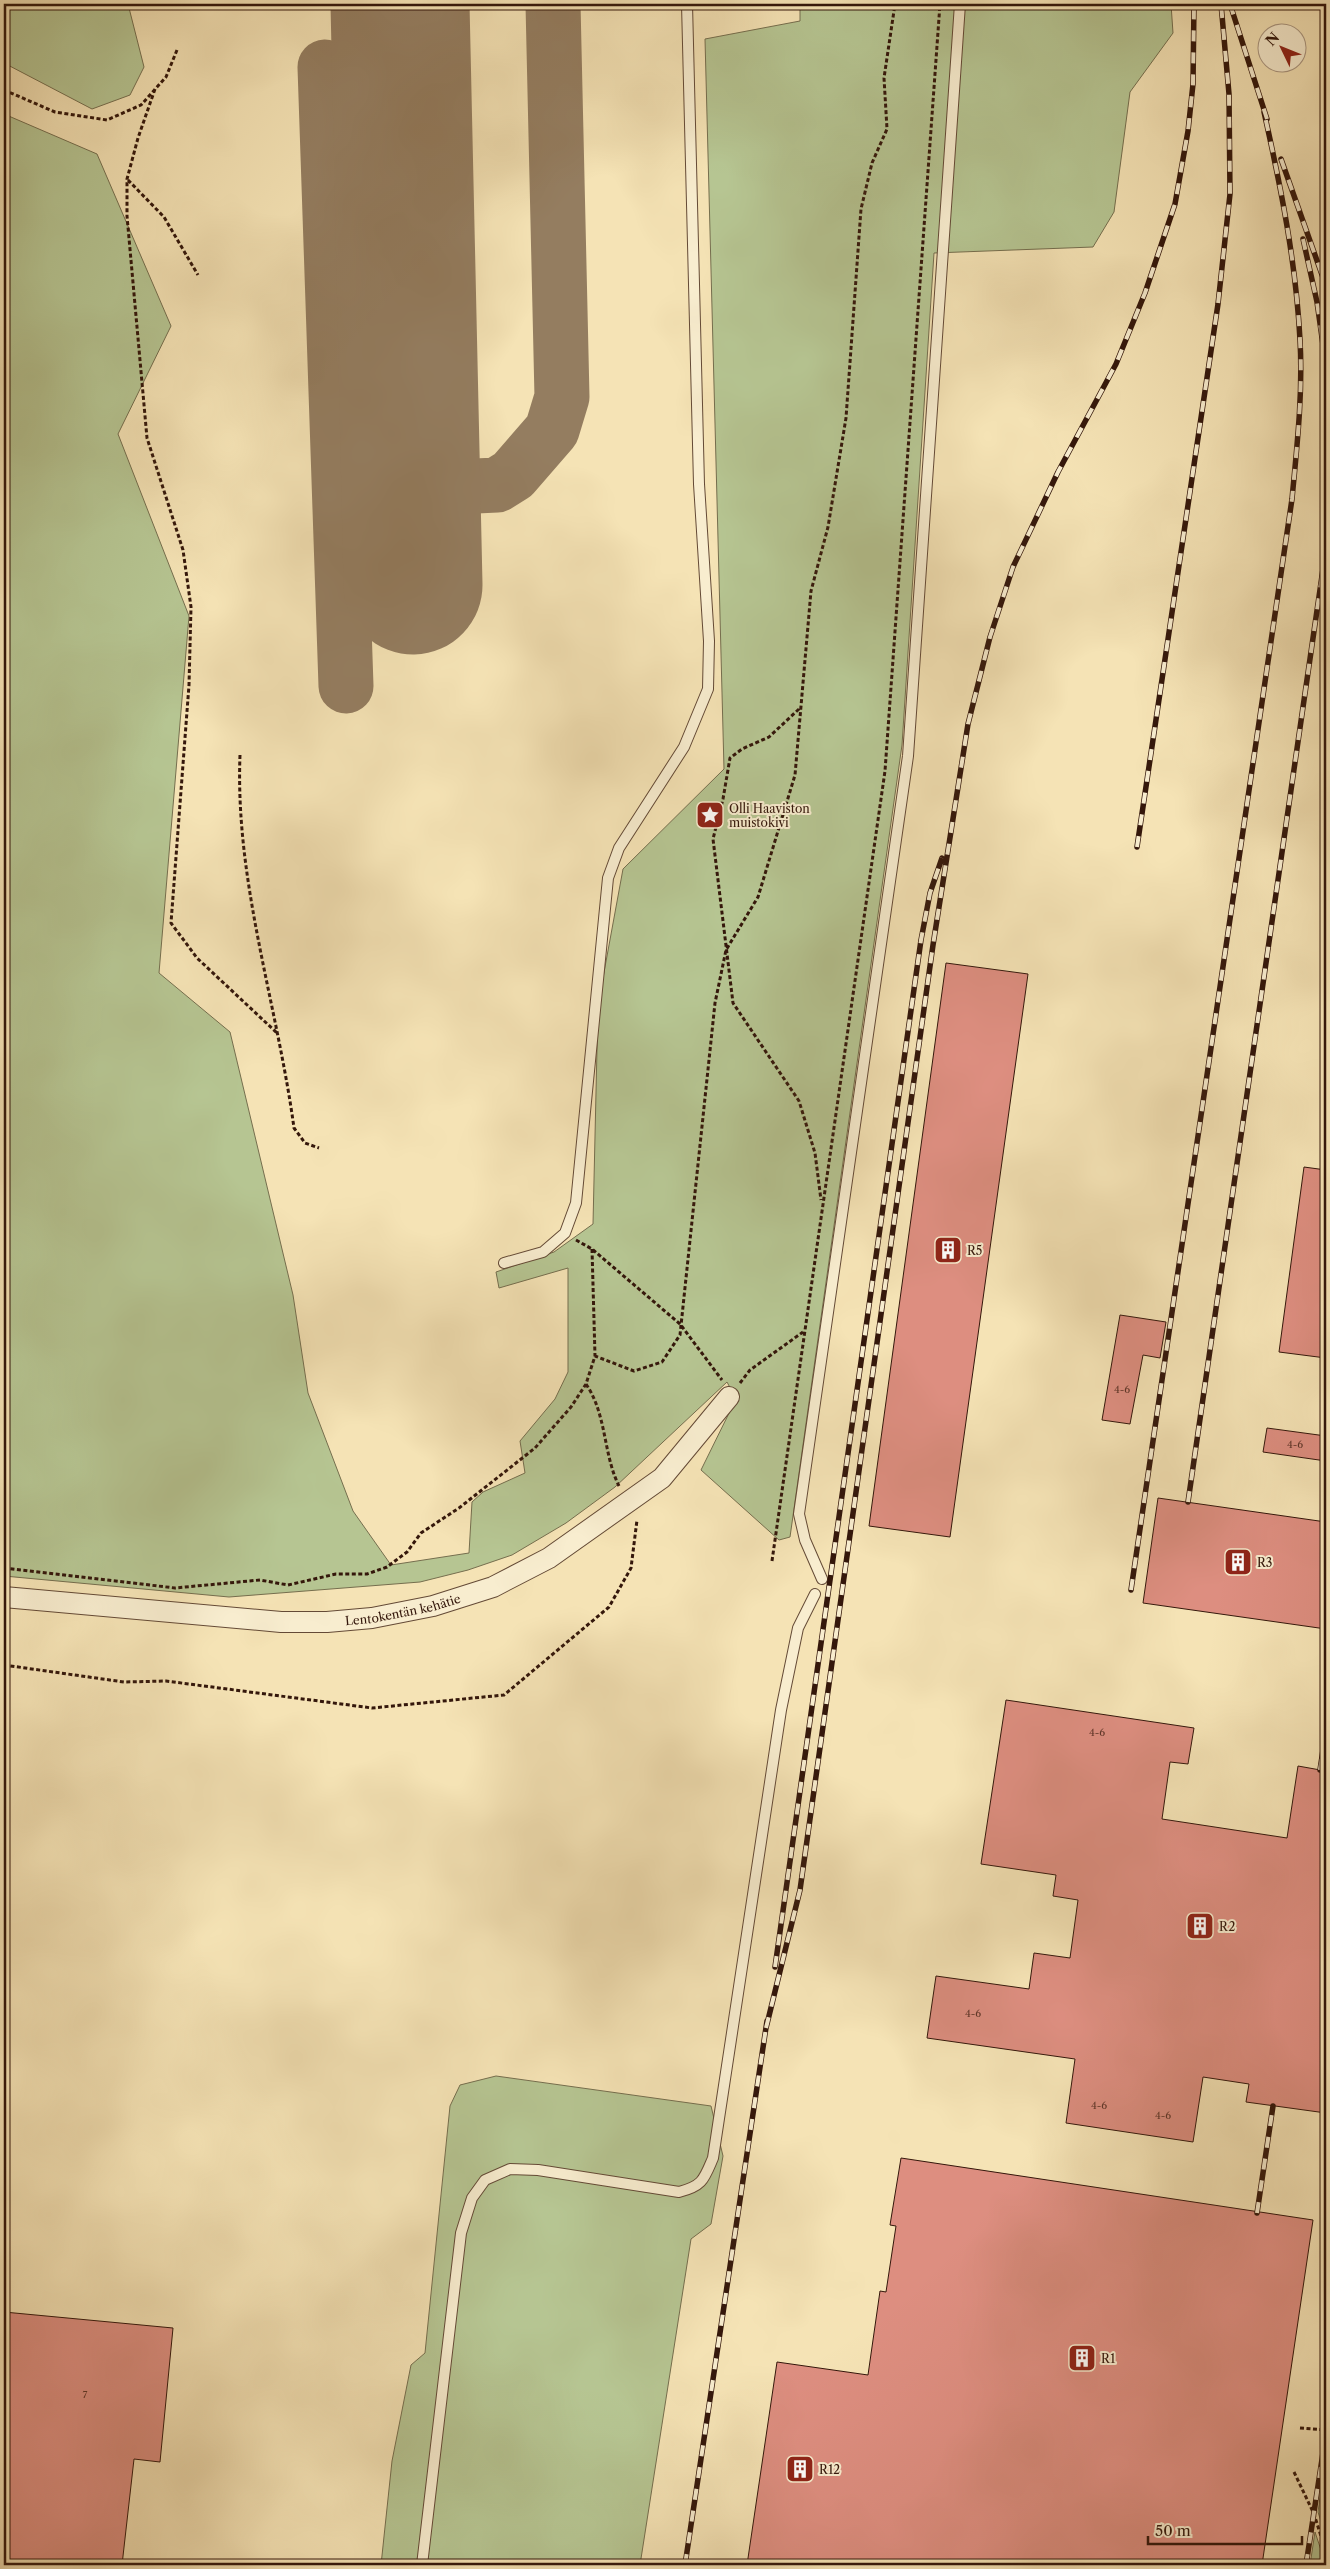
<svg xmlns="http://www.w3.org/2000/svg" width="1330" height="2569" font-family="'Libre Caslon Text',serif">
  <rect width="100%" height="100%" fill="#f5e3b5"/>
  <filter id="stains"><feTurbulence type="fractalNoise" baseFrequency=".004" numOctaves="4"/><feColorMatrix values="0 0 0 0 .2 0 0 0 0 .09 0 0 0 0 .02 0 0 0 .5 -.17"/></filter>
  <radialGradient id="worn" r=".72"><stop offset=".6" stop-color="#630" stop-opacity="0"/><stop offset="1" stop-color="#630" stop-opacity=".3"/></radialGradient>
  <path fill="#b6c592" stroke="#756e4e" d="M4 4H128L144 67 130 95 92 109 4 63Z
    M800 4H1171L1173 33 1130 92 1114 212 1093 247 934 253 902 745 790 1537 779 1540 701 1470 736 1399 727 1382 615 1487 566 1523 512 1555 468 1570 420 1582 229 1597 4 1576V114L97 154 171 326 118 434 189 616 159 973 230 1032 293 1295 308 1393 353 1511 391 1565 469 1553 472 1502 483 1492 525 1473 520 1441 555 1399 568 1372V1268L499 1288 496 1272 554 1252 593 1224 598 1005 623 869 724 769 705 39 800 21Z
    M496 2076 711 2106 723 2156 711 2224 691 2239 640 2565H381L392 2461 411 2365 425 2353 450 2106 460 2085Z
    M1326 2454V2538L1318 2512Z
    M1315 2532 1326 2565H1310Z"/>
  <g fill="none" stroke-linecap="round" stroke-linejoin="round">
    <path stroke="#947d60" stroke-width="55" d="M325 67 346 686
      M412 489 497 485 513 475 552 430 562 397 553 4"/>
    <path stroke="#947d60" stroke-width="139" d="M400 4 413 585"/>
  </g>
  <path fill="#dd8e80" stroke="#34170b" d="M946 963 1028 974 950 1537 869 1526Z
    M1304 1167 1326 1170V1358L1279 1352Z
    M1120 1315 1166 1322 1160 1358 1143 1355 1130 1424 1102 1420Z
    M1267 1428 1326 1436V1461L1263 1452Z
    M1158 1498 1326 1522V1629L1143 1603Z
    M1006 1700 1194 1728 1188 1764 1170 1762 1162 1819 1287 1838 1298 1766 1326 1771V2113L1246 2102 1249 2084 1203 2077 1193 2142 1066 2123 1075 2059 927 2038 936 1976 1029 1989 1034 1953 1070 1958 1078 1900 1053 1896 1056 1875 981 1864Z
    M901 2158 1313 2220 1262 2565H747L777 2362 868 2375 880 2291 886 2292 896 2226 890 2225Z
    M4 2312 173 2328 160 2462 134 2459 122 2565H4Z"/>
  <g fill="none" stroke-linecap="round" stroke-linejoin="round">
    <defs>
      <path id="lane" d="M504 1263 543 1252 565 1233 576 1203 608 878 619 848 684 747 708 689 709 641 699 484 687 4
        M822 1579 805 1540 799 1514 908 756 960 4
        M422 2565 461 2233 472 2198 485 2180 510 2169 538 2170 679 2192C703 2186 704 2179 713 2158L781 1710 798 1628 815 1594"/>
      <g id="street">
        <path id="s1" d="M4 1597 281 1622H327L372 1618 433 1606 493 1587 549 1558 662 1478 729 1397"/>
      </g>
    </defs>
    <use href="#lane" stroke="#644a36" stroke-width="12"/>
    <use href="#street" stroke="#644a36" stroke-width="22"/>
    <path stroke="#34170b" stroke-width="3" stroke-dasharray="4 2.5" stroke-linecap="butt" d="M155 89 138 138 127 179V216L147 438 183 550 191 607 189 685 171 923 197 958 277 1033
      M4 90 55 112 107 120 141 105 166 77 177 50
      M128 180 164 217 198 275
      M799 709 769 737 742 749 730 758 723 799 713 839 733 1003 799 1101 815 1153 821 1200
      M240 755C235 882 277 1003 294 1128L305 1143 319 1148
      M576 1240 592 1249 680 1324 722 1380
      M592 1249 595 1356
      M740 1383 750 1370 803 1332
      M586 1384C607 1415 603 1454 619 1486
      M772 1561 885 771 940 4
      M4 1568 175 1588 260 1580 288 1585 336 1574H367L387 1567 407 1552 421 1533 459 1508 535 1448 571 1407 586 1384 595 1356 634 1371 662 1362 680 1335 715 1003 726 950 758 897 795 775 811 591 828 527 846 418 861 209 872 163 887 129 884 78 895 4
      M4 1665 124 1682 166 1681 372 1708 504 1695 609 1607 631 1568 637 1520
      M1300 2428 1326 2430
      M1294 2472 1314 2514 1326 2552"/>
    <use href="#lane" stroke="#f8edcf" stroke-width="10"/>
    <use href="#street" stroke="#f8edcf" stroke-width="20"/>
    <defs>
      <path id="rail" d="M1230 4 1267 119
        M1281 159 1326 286
        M1303 239 1317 302 1326 366
        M1137 847 1218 304 1230 194 1229 94 1221 4
        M1188 1502 1323 569 1326 534
        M1131 1590 1292 499C1297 446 1303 393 1300 340 1296 262 1281 188 1264 112
        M1320 1770 1326 1730
        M775 1967 921 940 930 893 942 858
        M766 2028 800 1890 933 945 968 724 990 637 1013 567 1058 472 1116 364 1145 293 1175 204 1188 131 1193 84 1194 4
        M1257 2213 1273 2106
        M685 2565 767 2021
        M1306 2565 1326 2433"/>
    </defs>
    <use href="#rail" stroke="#34170b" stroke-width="5.5"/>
    <use href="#rail" stroke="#f8edcf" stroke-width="4" stroke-dasharray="11" stroke-linecap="butt"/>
  </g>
  <defs>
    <symbol id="sight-square" viewBox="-11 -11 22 22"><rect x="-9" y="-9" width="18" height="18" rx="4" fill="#8f2418" stroke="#f8edcf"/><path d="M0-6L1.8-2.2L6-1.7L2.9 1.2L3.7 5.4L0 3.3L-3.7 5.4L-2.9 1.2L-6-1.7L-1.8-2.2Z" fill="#fff"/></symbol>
    <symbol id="building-square" viewBox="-11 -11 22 22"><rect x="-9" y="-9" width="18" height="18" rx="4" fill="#8f2418" stroke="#f8edcf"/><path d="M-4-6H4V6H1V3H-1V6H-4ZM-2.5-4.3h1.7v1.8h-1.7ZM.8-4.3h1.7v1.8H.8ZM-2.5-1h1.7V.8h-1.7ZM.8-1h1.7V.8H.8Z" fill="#fff"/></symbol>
  </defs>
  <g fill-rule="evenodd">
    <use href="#sight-square" x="694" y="799" width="32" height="32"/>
    <use href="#building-square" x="932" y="1234" width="32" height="32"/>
    <use href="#building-square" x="1222" y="1546" width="32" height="32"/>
    <use href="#building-square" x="1184" y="1910" width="32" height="32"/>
    <use href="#building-square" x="1066" y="2342" width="32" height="32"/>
    <use href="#building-square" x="784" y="2453" width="32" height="32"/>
  </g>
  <g text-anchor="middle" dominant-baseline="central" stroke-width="4" stroke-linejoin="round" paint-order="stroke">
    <g font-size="10" fill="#5e3528">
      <text x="1122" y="1389">4-6</text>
      <text x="1295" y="1444">4-6</text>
      <text x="1097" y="1732">4-6</text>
      <text x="973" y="2013">4-6</text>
      <text x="1099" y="2105">4-6</text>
      <text x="1163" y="2115">4-6</text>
      <text x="85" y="2394">7</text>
    </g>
    <g font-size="12" fill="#34170b" stroke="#f8edcf" text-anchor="start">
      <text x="729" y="808">Olli Haaviston<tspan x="729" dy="14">muistokivi</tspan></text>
      <text x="967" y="1250">R5</text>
      <text x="1257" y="1562">R3</text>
      <text x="1219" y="1926">R2</text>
      <text x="1101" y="2358">R1</text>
      <text x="819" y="2469">R12</text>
    </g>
    <g font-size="12" fill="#34170b" stroke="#f8edcf">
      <text stroke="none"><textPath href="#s1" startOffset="401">Lentokentän kehätie</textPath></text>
    </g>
  </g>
  <rect width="1330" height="2569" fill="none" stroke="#f5e3b5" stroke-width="20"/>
  <rect x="5" y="5" width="1320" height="2559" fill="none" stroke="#34170b" stroke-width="2.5"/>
  <rect x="10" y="10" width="1310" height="2549" fill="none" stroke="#34170b"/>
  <g transform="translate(1282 48) rotate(313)"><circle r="24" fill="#f8edcf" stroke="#aa9781"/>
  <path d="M0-4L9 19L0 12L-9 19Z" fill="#8f2418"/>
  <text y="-8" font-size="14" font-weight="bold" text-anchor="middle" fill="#34170b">N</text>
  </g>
  <path d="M1148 2536v8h154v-8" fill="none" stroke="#34170b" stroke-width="2.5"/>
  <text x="1155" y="2536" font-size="15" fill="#34170b" stroke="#f8edcf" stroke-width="4" paint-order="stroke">50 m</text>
  <rect width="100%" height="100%" filter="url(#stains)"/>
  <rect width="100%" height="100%" fill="url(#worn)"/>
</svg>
